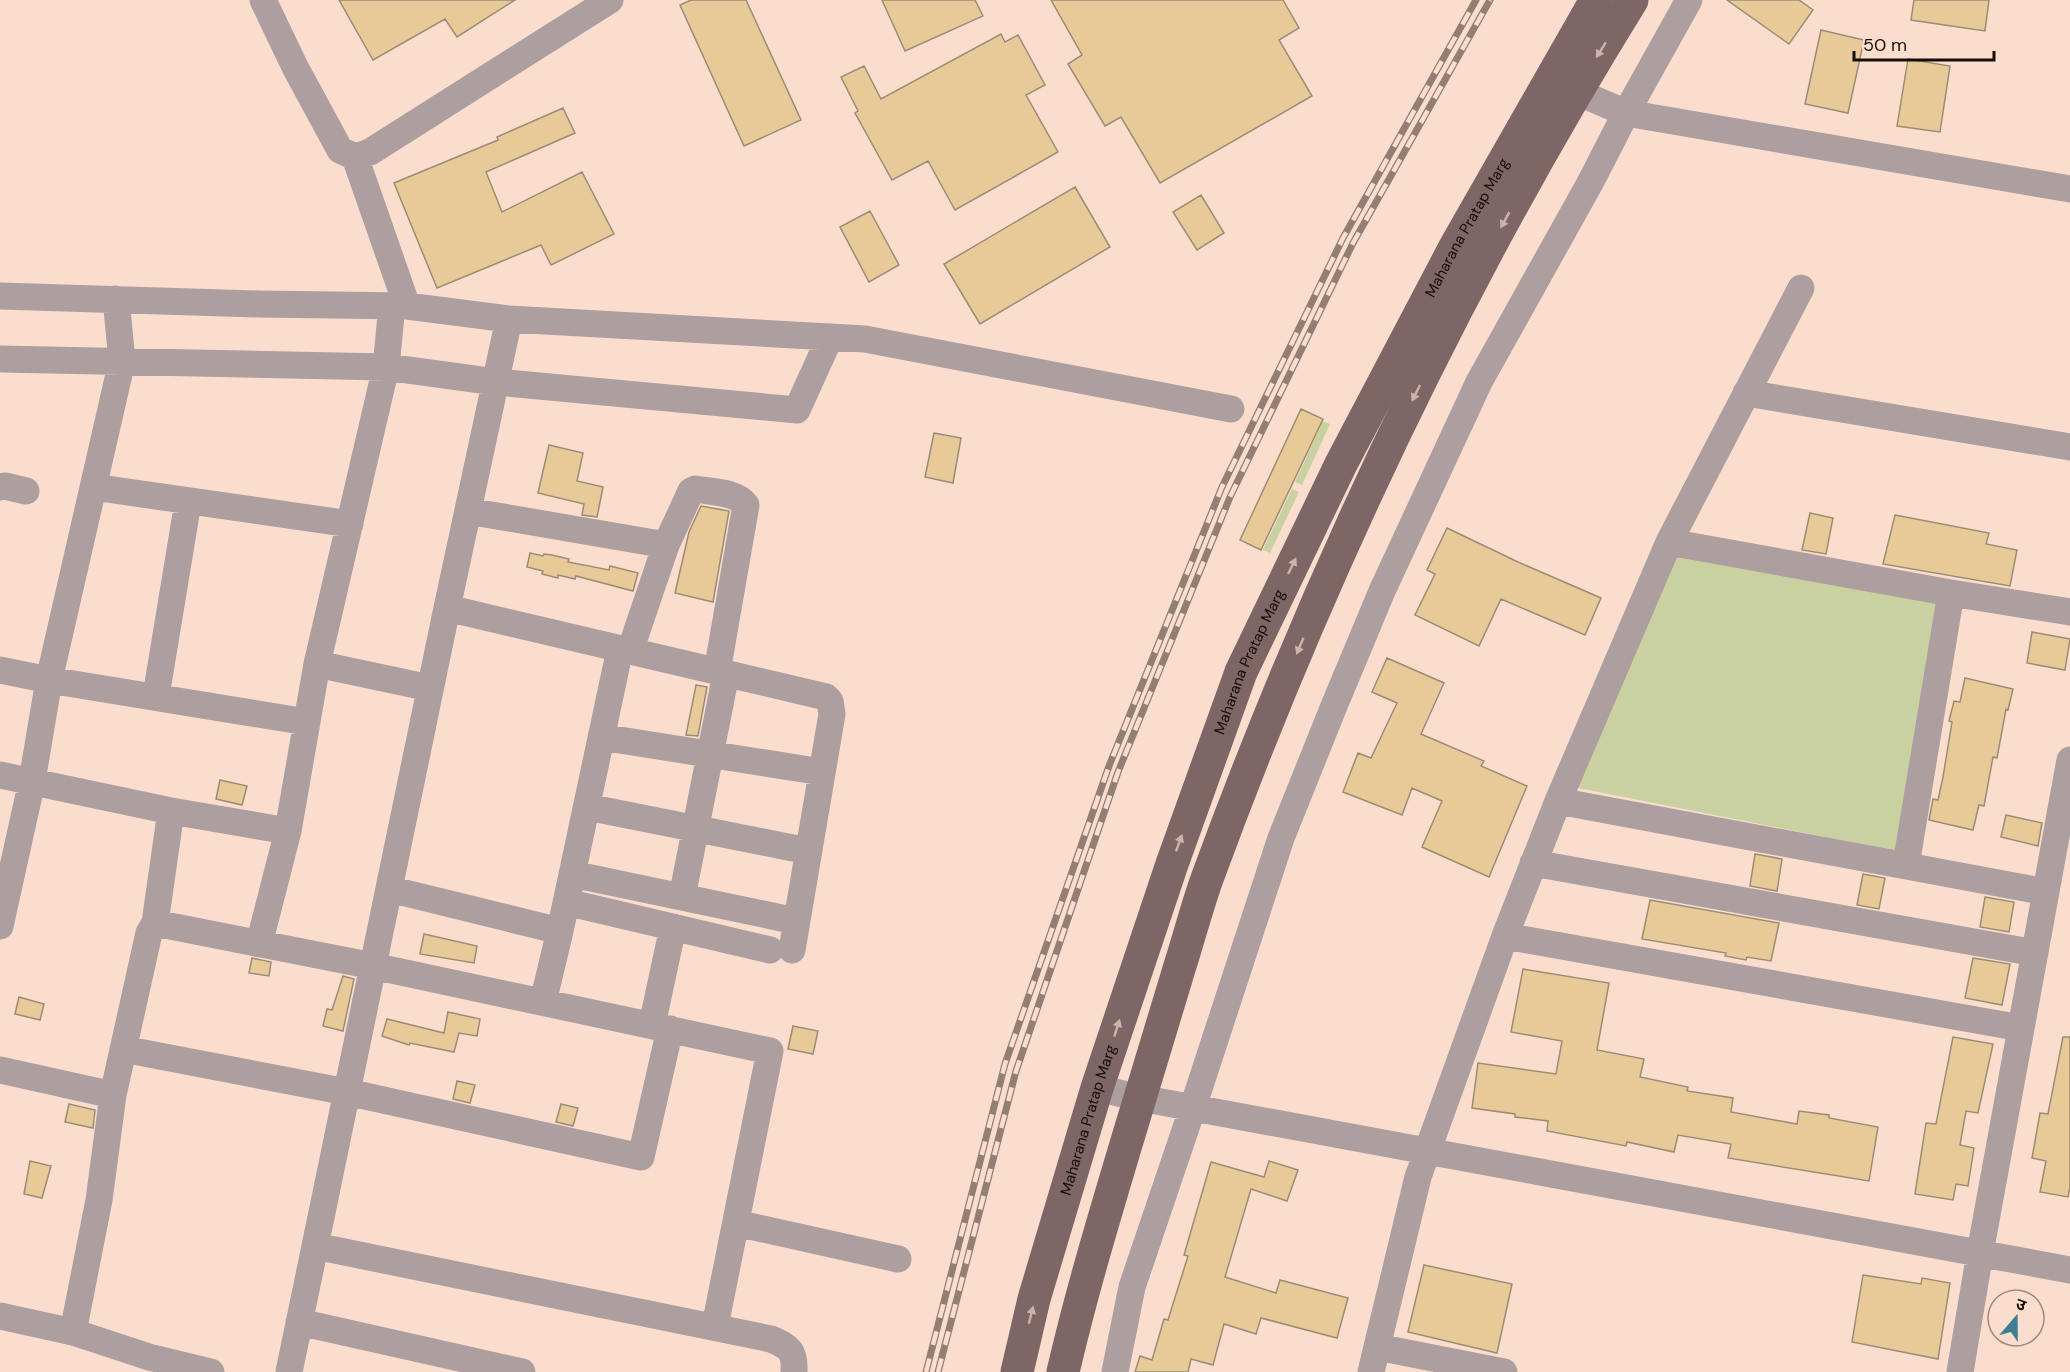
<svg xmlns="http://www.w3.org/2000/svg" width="2070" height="1372" font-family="'DM Sans','Noto Sans Devanagari',sans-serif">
  <rect width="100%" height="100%" fill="#fbddce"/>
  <path fill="#cad1a1" d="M1323 421 1330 424 1302 485 1295 482Z
    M1292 489 1299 492 1270 553 1263 550Z
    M1678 549 1937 599 1896 851 1573 787Z"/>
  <path fill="#e7ca98" stroke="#9b8d75" stroke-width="1.5" d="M339 0H515L457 37 445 19 373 60Z
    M691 0H746L801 120 744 146 680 5Z
    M882 0H975L983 16 905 51Z
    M1051 0H1283L1299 28 1279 40 1312 96 1160 183 1121 117 1105 126 1068 64 1082 55Z
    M1727 0H1799L1813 10 1789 44Z
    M1914 0H1989L1985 31 1911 20Z
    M1821 30 1864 40 1848 113 1805 104Z
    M1001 34 1005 42 1018 35 1045 85 1026 95 1058 152 955 210 928 161 892 180 855 113 858 111 841 77 864 66 881 99Z
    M1908 59 1950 66 1940 132 1897 126Z
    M563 108 575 133 486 172 502 212 582 172 614 234 551 265 541 245 437 288 394 183 498 140 497 137Z
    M1075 187 1110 247 980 324 944 264Z
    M1201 195 1224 233 1197 250 1173 212Z
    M870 211 899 265 869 282 840 227Z
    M1301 409 1323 419 1261 550 1240 540Z
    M934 433 961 438 953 483 925 477Z
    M549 445 583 453 577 481 603 487 597 517 582 515 584 504 538 493Z
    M701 506 729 511 713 602 675 593 689 532Z
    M1810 513 1833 518 1826 554 1802 550Z
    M1895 515 1989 533 1986 544 2017 550 2010 586 1883 564Z
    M1447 528 1518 562 1601 598 1585 635 1501 599 1479 646 1415 615 1435 574 1427 570Z
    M530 553 543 556 544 554 552 555 569 559 568 562 609 570 610 566 638 573 633 591 576 576 575 579 558 575V578L542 574 543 571 527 567Z
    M2032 632 2070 639 2065 670 2027 663Z
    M1387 658 1444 683 1421 734 1484 761 1481 766 1527 786 1489 877 1422 847 1442 801 1412 788 1402 815 1343 792 1358 753 1371 758 1397 703 1372 692Z
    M1965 678 2013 689 2008 710 2006 709 1997 758 1993 757 1984 806 1979 805 1973 830 1929 820 1933 799 1938 800 1943 777 1952 722 1949 721 1954 701 1960 702Z
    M696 685 707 687 698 736 686 735Z
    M220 780 247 786 242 805 216 799Z
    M2006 815 2042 823 2038 846 2001 837Z
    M1755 854 1782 859 1777 891 1750 886Z
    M1863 874 1885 878 1879 909 1857 905Z
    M1985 897 2014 902 2009 932 1980 927Z
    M1650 900 1779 923 1771 961 1747 957 1746 960 1725 956 1726 953 1642 939Z
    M424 934 477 946 474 963 420 954Z
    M252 958 271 962 269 976 249 973Z
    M1973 958 2010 964 2002 1005 1965 998Z
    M1523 969 1609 983 1597 1050 1644 1059 1640 1077 1688 1087 1687 1091 1733 1098 1731 1112 1797 1124 1799 1111 1829 1115V1118L1878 1127 1869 1181 1728 1158 1731 1144 1678 1135 1674 1152 1627 1142 1626 1146 1547 1131 1548 1121 1515 1117V1114L1472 1108 1478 1063 1556 1074 1562 1041 1511 1032Z
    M343 976 354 979 343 1031 323 1026 327 1009 332 1010Z
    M19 997 44 1004 40 1020 15 1014Z
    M448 1012 480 1019 477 1036 459 1033 454 1052 410 1043 409 1045 382 1036 387 1019 444 1033Z
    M793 1026 818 1031 813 1054 788 1049Z
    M1953 1037 1993 1044 1978 1113 1966 1111 1960 1145 1974 1148 1968 1186 1956 1184 1953 1200 1915 1194 1926 1123 1936 1124Z
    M2063 1037H2070V1187L2068 1197 2040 1192 2046 1161 2032 1158 2040 1113 2048 1114Z
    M457 1081 475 1085 470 1103 453 1099Z
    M69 1104 95 1110 93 1128 65 1122Z
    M561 1104 578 1108 573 1126 556 1122Z
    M30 1161 51 1166 42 1198 24 1194Z
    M1269 1161 1298 1170 1287 1201 1251 1189 1225 1277 1276 1293 1280 1280 1348 1298 1337 1338 1261 1318 1256 1334 1224 1324 1213 1365 1191 1359 1188 1372H1135L1140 1356 1152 1360 1164 1319 1168 1320 1188 1256 1184 1255 1211 1162 1264 1177Z
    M1424 1265 1512 1284 1497 1353 1408 1332Z
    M1863 1275 1921 1284 1922 1278 1950 1283 1938 1359 1852 1342Z"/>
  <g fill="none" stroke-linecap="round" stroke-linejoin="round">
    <path stroke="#ad9e9f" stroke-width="27" d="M263 0 295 67 340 150 355 157 370 152 610 0
      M1561 81 1575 91 1626 113 2070 189
      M355 157 407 306
      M0 296 259 304 407 306 509 319 865 339 1231 409
      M0 359 386 367 496 382 797 410 830 337
      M1746 393 2070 447
      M0 487 5 486 26 491
      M93 487 350 524
      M468 511 666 545 630 651
      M1669 542 1951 593 2070 612
      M666 545 691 491 695 489C710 492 736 491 746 505L717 672
      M447 608 826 697 830 701 832 714 792 950
      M317 664 430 688
      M0 670 49 680 307 722
      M156 696 188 502
      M601 737 822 772
      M0 775 171 811 288 831
      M1558 801 2046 892
      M587 807 808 851
      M1533 863 2035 953
      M1906 865 1951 593
      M572 874 796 921
      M389 889 560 931
      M682 897 726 674
      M566 902 770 950
      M155 923 171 811
      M0 926 32 781 49 680 122 361 116 299
      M1505 936 2021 1028
      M259 944 288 831 317 664 386 367 392 305
      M543 1002 560 931 620 649
      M652 1025 673 927
      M123 1049 347 1092 641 1157 670 1029
      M0 1070 113 1095
      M1097 1088 1140 1098 2070 1270
      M736 1223 898 1259
      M315 1246 771 1339C790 1347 795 1351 794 1372
      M0 1316 73 1332 149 1357 211 1372
      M299 1322 522 1372
      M73 1332 99 1200 113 1095 149 933 155 923 373 966 770 1051 715 1326
      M1377 1347 1504 1372
      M289 1372 447 608 509 319
      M1115 1372 1132 1287 1193 1107 1281 838 1334 706 1382 591 1479 382 1590 183 1626 113 1689 0
      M1371 1372 1418 1177 1505 936 1558 801 1669 542 1801 288
      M1960 1372 1980 1253 2070 760"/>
    <g stroke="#7e6566" stroke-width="33">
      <path id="s1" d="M1017 1372 1034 1299 1097 1088 1172 864 1241 672 1341 464 1455 247 1596 0"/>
      <path d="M1063 1372C1081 1294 1104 1218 1127 1141 1144 1083 1162 1026 1179 969 1189 938 1197 906 1208 876 1320 571 1461 276 1632 0"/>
    </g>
    <defs>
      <path id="rail" d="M926 1372 1005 1064 1109 766 1222 487 1343 238 1476 0
        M938 1372 1016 1071 1118 772 1230 497 1353 243 1490 0"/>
    </defs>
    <use href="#rail" stroke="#937e74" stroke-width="7"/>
    <use href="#rail" stroke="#fbddce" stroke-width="4.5" stroke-dasharray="14" stroke-linecap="butt"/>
  </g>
  <defs><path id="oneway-solid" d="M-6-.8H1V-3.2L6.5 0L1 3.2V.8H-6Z" transform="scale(1.5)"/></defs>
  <g fill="#cfb3aa">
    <use href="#oneway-solid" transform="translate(1601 50) rotate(122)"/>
    <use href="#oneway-solid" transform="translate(1505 220) rotate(119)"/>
    <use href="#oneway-solid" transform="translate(1416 393) rotate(117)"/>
    <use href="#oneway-solid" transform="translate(1292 566) rotate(-64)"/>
    <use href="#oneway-solid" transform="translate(1300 646) rotate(113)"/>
    <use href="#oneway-solid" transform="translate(1179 843) rotate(-70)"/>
    <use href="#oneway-solid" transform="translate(1117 1028) rotate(-72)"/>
    <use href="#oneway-solid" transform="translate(1031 1315) rotate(-76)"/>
  </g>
  <g text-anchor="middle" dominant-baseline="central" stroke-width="6" stroke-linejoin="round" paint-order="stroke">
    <g font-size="15" fill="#150c07" stroke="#fbddce">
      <text stroke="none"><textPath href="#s1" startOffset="1234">Maharana Pratap Marg</textPath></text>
      <text stroke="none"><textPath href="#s1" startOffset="748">Maharana Pratap Marg</textPath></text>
      <text stroke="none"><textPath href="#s1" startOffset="262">Maharana Pratap Marg</textPath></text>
    </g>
  </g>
  <g transform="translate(2016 1318) rotate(20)"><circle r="28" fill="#fbddce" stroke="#9f897e" stroke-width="1.5"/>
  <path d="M0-4.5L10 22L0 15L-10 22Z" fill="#3d7f90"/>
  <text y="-9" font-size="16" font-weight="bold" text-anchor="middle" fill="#150c07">उ</text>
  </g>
  <path d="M1854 51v9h140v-9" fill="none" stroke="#150c07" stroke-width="3"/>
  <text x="1863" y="51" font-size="18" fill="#150c07" stroke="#fbddce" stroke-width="4.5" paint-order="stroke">50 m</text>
</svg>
